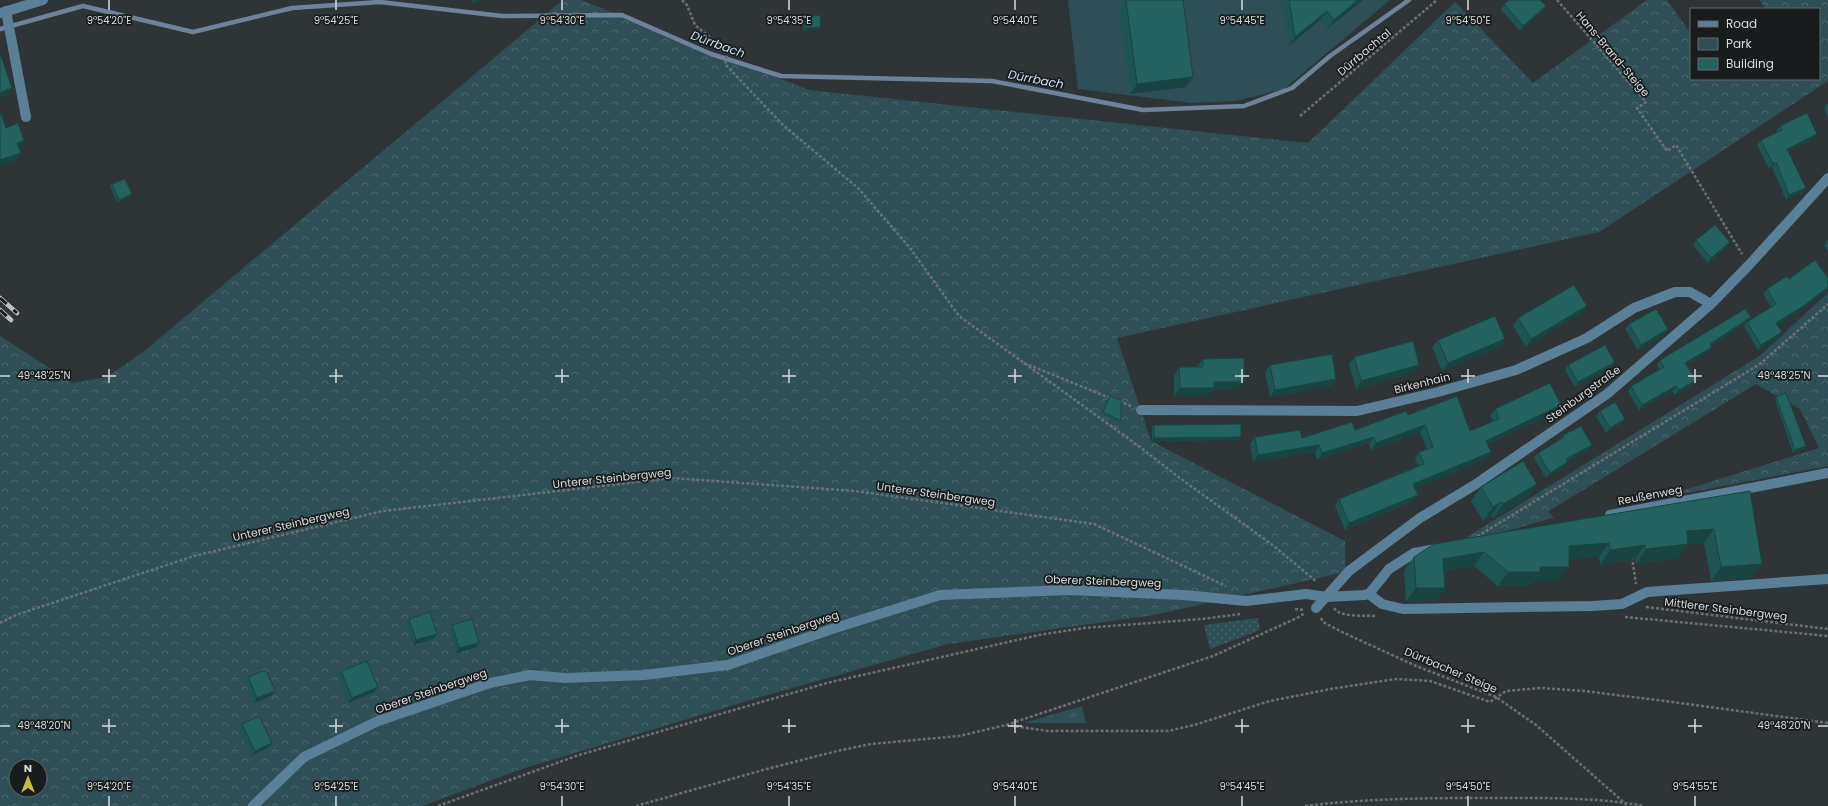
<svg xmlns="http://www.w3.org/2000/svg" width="1828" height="806" font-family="Poppins,sans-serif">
  <defs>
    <pattern id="grass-tufts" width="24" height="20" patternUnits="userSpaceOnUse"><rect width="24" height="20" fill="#2e4f56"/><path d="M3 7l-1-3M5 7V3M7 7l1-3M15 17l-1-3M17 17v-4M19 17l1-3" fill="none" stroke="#4c686e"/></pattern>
    <pattern id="forest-crowns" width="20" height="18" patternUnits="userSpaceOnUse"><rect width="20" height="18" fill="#2e4f56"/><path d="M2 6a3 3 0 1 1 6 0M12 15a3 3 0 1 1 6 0" fill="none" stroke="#4c686e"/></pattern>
    <pattern id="garden-dots" width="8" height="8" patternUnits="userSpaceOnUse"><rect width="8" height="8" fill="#2e4f56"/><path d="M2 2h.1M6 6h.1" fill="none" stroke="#4c686e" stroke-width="1.8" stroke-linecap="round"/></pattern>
  </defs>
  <rect width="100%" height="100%" fill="#2f3537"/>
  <path fill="url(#grass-tufts)" d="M1082 706 1086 723H1024Z"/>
  <path fill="url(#forest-crowns)" fill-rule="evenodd" d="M563 0H581L809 90 1308 143 1455 2 1533 83 1647 0H1667L1691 34V79H1819V9H1766L1759 0H1828V81L1599 232 1117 338 1151 441 1345 541V572L1154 615 948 644 764 696 525 768 422 806H0V336L73 383 107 377 143 352ZM16 766H40V790H16Z
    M1828 293V466L1655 499 1819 448 1800 409 1756 384 1549 511 1553 518 1478 539 1467 537 1758 357Z"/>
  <path fill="#2e4f56" d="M1068 0H1390L1284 89 1236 101 1192 103 1078 89Z"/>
  <path fill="url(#garden-dots)" d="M1258 618 1260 630 1210 649 1204 625Z"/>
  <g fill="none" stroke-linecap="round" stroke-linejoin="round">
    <path stroke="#6e829a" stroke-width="4.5" d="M0 29 83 6 193 32 292 8 380 2 502 16 622 15 711 54 781 76 992 81 1143 110 1244 106 1292 88 1330 56 1409 0"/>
    <path stroke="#6b7072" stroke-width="2.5" stroke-dasharray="3 2" stroke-linecap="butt" d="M682 0 687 5 695 25 728 52 725 64 782 124 859 189 910 248 959 316 1140 447 1181 479 1270 543 1317 582
      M1557 0 1646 102 1637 108 1667 151 1676 145 1742 254
      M1300 116 1437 0
      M1024 363 1110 398
      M1119 401 1131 406
      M1473 539 1760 364 1828 304
      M1632 557 1636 584
      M1646 607 1828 629
      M1334 608C1340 618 1365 615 1376 616
      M1295 609 1305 610
      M1625 617 1828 636
      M1321 618 1323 622 1342 632 1416 666 1496 697 1536 725 1628 806
      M0 623 16 615 194 556 383 511 672 478 855 491 1094 524 1226 586
      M1006 725 1048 731H1168L1194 725 1270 701 1336 688 1396 679 1430 681 1490 702 1506 691 1541 688 1584 691 1665 701 1828 723
      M438 806 579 755 827 683 1039 635 1084 628 1202 619 1240 614
      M636 806 763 770 837 751 871 744 959 736 1006 725 1213 656 1297 618 1305 613
      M1305 806C1369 798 1432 798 1496 798 1545 798 1596 797 1644 806"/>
    <path stroke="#598096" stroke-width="10" d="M6 11 26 117
      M1 13 43 0
      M1141 410 1357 411 1438 392 1516 370 1587 338 1634 308 1675 292H1690L1711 304
      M1610 515 1828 473
      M1369 594 1382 604 1403 609 1592 606 1622 604 1647 592 1828 579
      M1316 608 1349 571 1420 518 1476 484 1607 394 1711 304 1749 265 1828 178
      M253 806 304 757 378 721 490 683 530 675 565 678 644 675 728 665 832 629 940 595 1070 590 1184 595 1246 601 1306 594 1327 597 1364 595 1369 594 1389 569 1414 553 1436 549"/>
    <defs>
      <path id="rail" d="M0 298 17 313
        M0 310 11 320"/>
    </defs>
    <use href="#rail" stroke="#bbc0c1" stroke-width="4.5"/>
    <use href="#rail" stroke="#191c1d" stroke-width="3" stroke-dasharray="9" stroke-linecap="butt"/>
  </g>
  <path fill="#1e5452" d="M472 0H484L473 3Z
    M1124 0H1183L1193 77 1186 87 1130 94 1119 7Z
    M1281 0H1363L1327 29 1320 20 1289 46Z
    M1504 4 1546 6 1542 11 1520 31 1501 10Z
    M804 17 821 27 819 29 803 31 802 19Z
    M1827 104H1828V118L1824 109Z
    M1780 126 1814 139 1788 151 1806 188 1802 193 1786 200 1772 167 1769 169 1757 145 1761 140 1777 133 1776 131Z
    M112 184 132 194 130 197 117 202 110 186Z
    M1696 240 1730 242 1727 247 1708 263 1693 245Z
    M1828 240V251L1824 246Z
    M1767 289 1801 310 1777 325 1782 332 1778 337 1758 350 1744 327 1746 323 1711 346 1708 352 1687 365 1696 380 1692 385 1675 395 1672 391 1639 410 1628 391 1631 386 1659 370 1657 365 1660 360 1748 321 1771 307 1763 294Z
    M1581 313 1526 347 1513 326 1518 318Z
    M1629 324 1664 334 1638 350 1625 329Z
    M1505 339 1500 347 1442 371 1432 347 1438 340Z
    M1354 357 1419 365 1414 373 1356 389 1349 365Z
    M1203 359 1239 389 1213 390 1209 395 1174 396V375L1179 367H1197Z
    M1270 365 1336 379 1331 386 1270 397 1265 372Z
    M1568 365 1611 367 1575 387 1565 370Z
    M1110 396 1121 421 1119 423 1102 415 1108 398Z
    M1776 397 1805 448 1793 453 1775 399Z
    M1561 405 1556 412 1488 444 1486 459 1415 488 1413 501 1345 530 1335 506 1339 499 1418 466 1415 459 1419 452 1427 449 1420 432 1371 450 1369 443 1317 460 1315 452 1253 462 1250 444 1255 437 1302 438 1355 430 1408 415 1470 431 1493 422 1490 416 1495 409Z
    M1600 411 1625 419 1621 424 1606 433 1596 416Z
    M1154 425 1239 440 1152 441V427Z
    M1563 435 1592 445 1588 450 1567 461 1564 467 1546 478 1534 458 1538 453 1561 439Z
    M1537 484 1527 498 1493 518 1491 516 1483 521 1471 501 1481 487Z
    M1750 491 1752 578 1711 581 1704 543 1688 544 1678 558 1636 564 1635 559 1600 565 1599 557 1569 559 1559 581H1534L1530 586H1498L1474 566 1444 571 1445 588 1436 602H1406L1404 571 1414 557Z
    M409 619 433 639 413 645 406 624Z
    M452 625 479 643 475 648 456 653 449 630Z
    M341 671 374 692 348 703 337 676Z
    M248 677 275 691 271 696 254 703 245 682Z
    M242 724 268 748 251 756 239 729Z"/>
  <path fill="#184542" d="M475 0H484L473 3Z
    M1358 0H1363L1327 29 1334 20Z
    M1546 6 1542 11 1520 31 1523 26Z
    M1327 11 1320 20 1289 46 1295 37Z
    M821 27 819 29 803 31 805 28Z
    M1193 77 1186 87 1130 94 1137 84Z
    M12 88 7 96 0 98V93Z
    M1817 134 1814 139 1783 154 1787 149Z
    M24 141 19 148 17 143Z
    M21 153 16 160 0 166V160Z
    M1776 162 1772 167 1769 169 1773 164Z
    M1806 188 1802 193 1786 200 1789 195Z
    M132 194 130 197 117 202 119 200Z
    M1730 242 1727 247 1708 263 1711 258Z
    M1828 287V290L1801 310 1772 328 1776 323Z
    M1587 306 1581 313 1526 347 1531 339Z
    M1751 317 1747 322 1707 349 1710 344Z
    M1668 329 1664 334 1638 350 1641 345Z
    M1782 332 1778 337 1758 350 1761 345Z
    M1505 339 1500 347 1442 371 1448 363Z
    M1712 347 1708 352 1682 368 1685 363Z
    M1615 362 1611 367 1575 387 1578 382Z
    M1419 365 1414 373 1356 389 1361 381Z
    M1336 379 1331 386 1270 397 1275 390Z
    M1696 380 1692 385 1675 395 1679 390Z
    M1214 382H1244L1239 389 1213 390 1209 395 1174 396 1180 388Z
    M1676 386 1672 391 1639 410 1642 405Z
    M1561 405 1556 412 1481 447 1486 441Z
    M1625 419 1621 424 1606 433 1610 428Z
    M1425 425 1420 432 1371 450 1376 443Z
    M1241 437 1239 440 1152 441 1154 438Z
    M1374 437 1369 443 1317 460 1322 453Z
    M1319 445 1315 452 1253 462 1258 455Z
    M1592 445 1588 450 1562 464 1566 459Z
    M1806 446 1805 448 1793 453 1795 450Z
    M1491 452 1486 459 1409 491 1413 484Z
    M1568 462 1564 467 1546 478 1550 473Z
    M1537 484 1527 498 1493 518 1503 504Z
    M1418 495 1413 501 1345 530 1349 523Z
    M1501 502 1491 516 1483 521 1493 507Z
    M1714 529 1704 543 1677 545 1687 531Z
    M1609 543 1599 557 1559 560 1569 546Z
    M1688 544 1678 558 1636 564 1646 549Z
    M1645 545 1635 559 1600 565 1610 550Z
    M1484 552 1474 566 1433 573 1443 559Z
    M1762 564 1752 578 1711 581 1721 567Z
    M1540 567H1569L1559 581H1534L1530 586H1498L1508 572Z
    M1416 588H1445L1436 602H1406Z
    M437 634 433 639 413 645 416 640Z
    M479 643 475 648 456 653 459 648Z
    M378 687 374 692 348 703 352 698Z
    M275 691 271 696 254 703 257 698Z
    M272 743 268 748 251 756 255 751Z"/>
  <path fill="#23625f" stroke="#184542" d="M1126 0H1183L1193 77 1137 84Z
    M1289 0H1358L1334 20 1327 11 1295 37Z
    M1509 0H1540L1546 6 1523 26 1504 4Z
    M820 15 821 27 805 28 804 17Z
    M1 56 12 88 0 93V57Z
    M0 111 6 128 18 123 24 141 17 143 21 153 0 160Z
    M1807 113 1817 134 1787 149 1806 188 1789 195 1776 162 1773 164 1761 140 1782 130 1780 126Z
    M125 179 132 194 119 200 112 184Z
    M1715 225 1730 242 1711 258 1696 240Z
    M1815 260 1828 278V287L1805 305 1776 323 1782 332 1761 345 1747 322 1776 304 1767 289 1787 276 1789 279Z
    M1574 285 1587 306 1531 339 1518 318Z
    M1656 309 1668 329 1641 345 1629 324Z
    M1745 309 1751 317 1710 344 1712 347 1685 363 1696 380 1679 390 1676 386 1642 405 1631 386 1664 367 1660 360Z
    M1495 316 1505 339 1448 363 1438 340Z
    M1413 341 1419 365 1361 381 1354 357Z
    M1605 345 1615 362 1578 382 1568 365Z
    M1332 354 1336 379 1275 390 1270 365Z
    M1244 358V382H1214V388H1180L1179 367H1203V359Z
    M1550 383 1561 405 1486 441 1491 452 1413 484 1418 495 1349 523 1339 499 1424 464 1419 452 1433 447 1425 425 1376 443 1374 437 1322 453 1319 445 1258 455 1255 437 1300 430 1302 438 1352 422 1355 430 1406 411 1408 415 1457 396 1470 431 1499 419 1495 409Z
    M1786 393 1806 446 1795 450 1776 397Z
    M1110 396 1121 400V421L1103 412Z
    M1615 402 1625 419 1610 428 1600 411Z
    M1241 424V437L1154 438V425Z
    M1581 426 1592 445 1566 459 1568 462 1550 473 1538 453 1564 437 1563 435Z
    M1523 461 1537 484 1503 504 1501 502 1493 507 1481 487Z
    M1750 491 1762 564 1721 567 1714 529 1687 531 1688 544 1646 549 1645 545 1610 550 1609 543 1569 546V567H1540V572H1508L1484 552 1443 559 1445 588H1416L1414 557 1434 544Z
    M430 612 437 634 416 640 409 619Z
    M472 619 479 643 459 648 452 625Z
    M367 661 378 687 352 698 341 671Z
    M266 670 275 691 257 698 248 677Z
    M259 716 272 743 255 751 242 724Z"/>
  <path fill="none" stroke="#d6dadb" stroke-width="1.5" d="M109 0V10M336 0V10M562 0V10M789 0V10M1015 0V10M1242 0V10M1468 0V10M109 369V383M336 369V383M562 369V383M789 369V383M1015 369V383M1242 369V383M1468 369V383M1695 369V383M0 376H10M102 376H116M329 376H343M555 376H569M782 376H796M1008 376H1022M1235 376H1249M1461 376H1475M1688 376H1702M1818 376H1828M109 719V733M336 719V733M562 719V733M789 719V733M1015 719V733M1242 719V733M1468 719V733M1695 719V733M0 726H10M102 726H116M329 726H343M555 726H569M782 726H796M1008 726H1022M1235 726H1249M1461 726H1475M1688 726H1702M1818 726H1828M109 796V806M336 796V806M562 796V806M789 796V806M1015 796V806M1242 796V806M1468 796V806M1695 796V806"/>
  <g text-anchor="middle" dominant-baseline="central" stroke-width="3.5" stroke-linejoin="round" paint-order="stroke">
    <g font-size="11" fill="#d6dadb" stroke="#191c1d">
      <text transform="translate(1364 52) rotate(-40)">Dürrbachtal</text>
      <text transform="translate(1613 54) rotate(50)">Hans-Brand-Steige</text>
      <text transform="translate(1422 383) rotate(-14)">Birkenhain</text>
      <text transform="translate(1583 394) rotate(-36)">Steinburgstraße</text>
      <text transform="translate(612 478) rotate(-6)">Unterer Steinbergweg</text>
      <text transform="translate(936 494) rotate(8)">Unterer Steinbergweg</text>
      <text transform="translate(1650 495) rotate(-11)">Reußenweg</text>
      <text transform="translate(291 524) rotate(-13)">Unterer Steinbergweg</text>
      <text transform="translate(1103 581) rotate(2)">Oberer Steinbergweg</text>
      <text transform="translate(1726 609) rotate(7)">Mittlerer Steinbergweg</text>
      <text transform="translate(783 633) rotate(-19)">Oberer Steinbergweg</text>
      <text transform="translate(1451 670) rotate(23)">Dürrbacher Steige</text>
      <text transform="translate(431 691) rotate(-19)">Oberer Steinbergweg</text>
    </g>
    <g font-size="12" font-style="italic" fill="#ccdef5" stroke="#191c1d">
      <text transform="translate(718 44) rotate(20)">Dürrbach</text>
      <text transform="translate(1036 79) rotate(11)">Dürrbach</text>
    </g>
  </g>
  <g font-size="10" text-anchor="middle" fill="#d6dadb" stroke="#191c1d" stroke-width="3.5" stroke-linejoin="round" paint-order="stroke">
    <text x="109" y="24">9°54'20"E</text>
    <text x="336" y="24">9°54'25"E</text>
    <text x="562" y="24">9°54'30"E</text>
    <text x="789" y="24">9°54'35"E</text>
    <text x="1015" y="24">9°54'40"E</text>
    <text x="1242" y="24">9°54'45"E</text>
    <text x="1468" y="24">9°54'50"E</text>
    <text x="44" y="379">49°48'25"N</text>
    <text x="1784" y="379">49°48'25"N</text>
    <text x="44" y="729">49°48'20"N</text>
    <text x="1784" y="729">49°48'20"N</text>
    <text x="109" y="790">9°54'20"E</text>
    <text x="336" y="790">9°54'25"E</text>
    <text x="562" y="790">9°54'30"E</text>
    <text x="789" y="790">9°54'35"E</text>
    <text x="1015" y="790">9°54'40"E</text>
    <text x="1242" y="790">9°54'45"E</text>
    <text x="1468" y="790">9°54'50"E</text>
    <text x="1695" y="790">9°54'55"E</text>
  </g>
  <rect x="1690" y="8" width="130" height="72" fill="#191c1d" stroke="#656869"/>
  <rect x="1698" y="21" width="20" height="6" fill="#598096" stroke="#656869"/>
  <text x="1726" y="28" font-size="12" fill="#d6dadb">Road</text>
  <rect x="1698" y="38" width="20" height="12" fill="#2e4f56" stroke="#656869"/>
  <text x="1726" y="48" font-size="12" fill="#d6dadb">Park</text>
  <rect x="1698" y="58" width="20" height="12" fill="#23625f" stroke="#656869"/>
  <text x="1726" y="68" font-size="12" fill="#d6dadb">Building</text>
  <g transform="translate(28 778)"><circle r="19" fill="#191c1d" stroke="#656869"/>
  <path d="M0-3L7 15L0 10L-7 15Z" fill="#c3bd3f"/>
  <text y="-6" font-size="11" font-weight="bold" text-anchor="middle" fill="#d6dadb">N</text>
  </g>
</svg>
